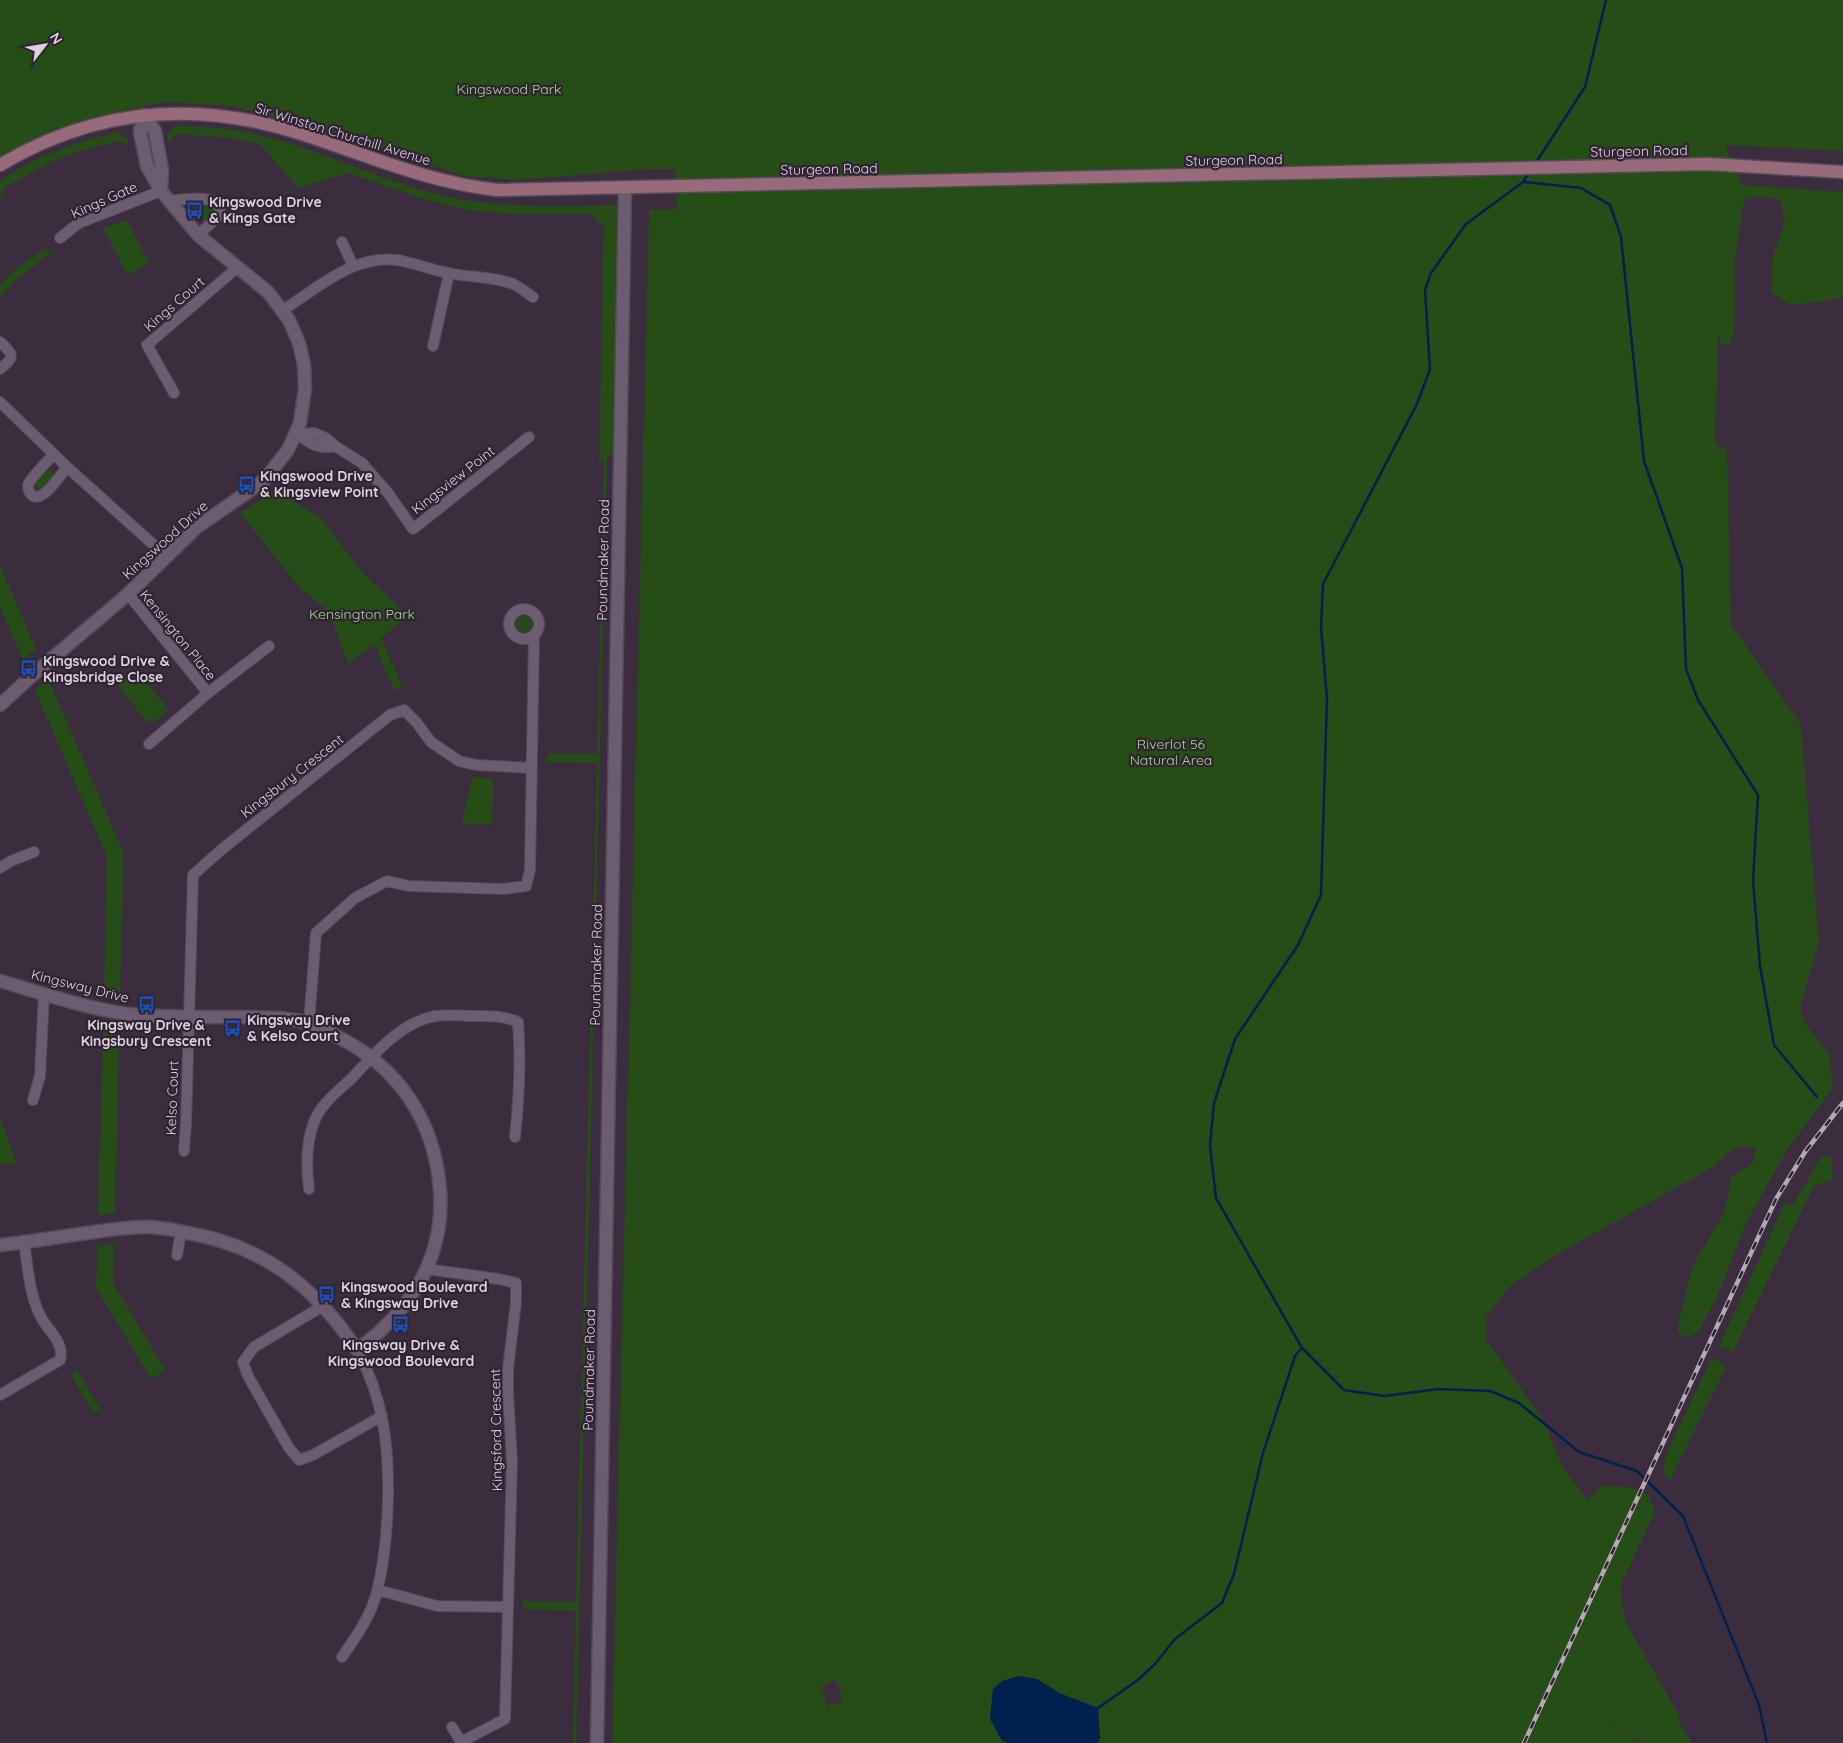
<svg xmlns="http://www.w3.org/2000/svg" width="1843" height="1743" font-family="Quicksand,sans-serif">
  <rect width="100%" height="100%" fill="#3b2d3e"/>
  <path fill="#264c18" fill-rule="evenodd" d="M0 0H1843V151L1725 145 1742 185 1843 192V297L1827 301 1790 305 1772 293V259L1785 221 1780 200 1759 196 1744 200 1735 260 1734 333 1728 347 1721 343 1718 335 1715 444 1727 450 1731 624 1801 725 1819 943 1800 1008 1806 1025 1829 1054 1833 1088 1787 1150 1745 1225 1722 1286 1699 1331 1688 1338 1677 1332 1691 1269 1725 1211 1731 1177 1754 1162 1755 1147 1735 1148 1713 1167 1556 1255 1509 1287 1486 1318V1339L1542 1418 1563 1468 1588 1500 1601 1486H1619L1647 1493 1655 1512 1620 1587 1625 1621 1679 1715 1681 1726 1692 1743H1648L1588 1713 1646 1743H1097L1100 1739 1098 1708 1059 1693 1037 1679 1002 1681 993 1690 990 1719 1002 1741 1009 1743H612L649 210 677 209 675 169H650L517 180 466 176 383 152 319 129 231 106 165 102 94 117 55 130 0 159ZM834 1680 840 1688 842 1704H829L827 1709 826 1698 821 1687Z
    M174 126C201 126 227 128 253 134 315 147 372 177 433 193 495 210 559 206 622 205L616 450 607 457 576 1743H573L576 1611 523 1609V1601L576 1602 597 763 547 762 548 754H597L604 461 599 464 604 227 591 214H514L468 210 424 199 348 173 298 188 260 144 228 138 176 134 169 143 167 135Z
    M118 132 128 139V147L119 141 74 153 51 162 5 187 0 198V181C36 156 76 142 118 132Z
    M198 203 212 205 214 210 207 221 202 219 193 206Z
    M127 220 149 263 127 275 103 228Z
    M45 248 51 253 16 280 0 297V285L10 274Z
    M47 470H49L53 473 52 478 41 489H37L35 483Z
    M274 489 321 518 361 571 408 616 381 638 403 689 394 690 374 644 348 664 329 612 300 588 240 513 259 501Z
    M0 565 36 649 23 660 0 607Z
    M516 624a8 8 0 1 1 16 0a8 8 0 1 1-16 0Z
    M137 671 169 710C162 716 157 721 148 723L118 686Z
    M48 678 124 854 120 999 104 995 107 857 35 690Z
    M472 777 493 779 492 825 462 824Z
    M103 1026 119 1029 115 1213 98 1215Z
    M0 1117 17 1165 0 1164Z
    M1831 1155 1833 1179 1814 1186 1733 1352 1719 1346 1785 1203 1793 1205 1821 1157Z
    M114 1244 113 1283 165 1370 151 1379 96 1288 98 1246Z
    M1712 1357 1726 1367 1670 1480 1664 1473 1665 1457Z
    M77 1370 100 1409 93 1413 71 1375Z"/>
  <path fill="#00214d" d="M1018 1676 1037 1679 1059 1693 1098 1708 1100 1739 1097 1743H1009L1002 1741 990 1719 993 1689 1002 1681Z"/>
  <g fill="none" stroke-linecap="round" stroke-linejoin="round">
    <path stroke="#00214d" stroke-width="2.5" d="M1535 164 1585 87 1606 0
      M1529 173 1523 182 1466 224 1431 273 1425 290 1430 369 1417 404 1323 584 1321 627 1327 699 1321 895 1298 945 1235 1039 1214 1103 1210 1145 1216 1198 1302 1348 1344 1390 1384 1396 1439 1389 1490 1391 1519 1403 1579 1452 1637 1471 1683 1516 1759 1705 1767 1743
      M1523 182 1581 188 1610 205 1621 237 1644 461 1682 568 1686 669 1698 700 1758 795 1753 881 1760 966 1774 1045 1817 1097
      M1098 1708 1138 1680 1155 1664 1175 1639 1222 1603 1234 1574 1263 1453 1295 1356 1302 1348"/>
    <defs>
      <path id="minor" d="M168 201C183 200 217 192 220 211L218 217 198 235
        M60 238 79 223 161 191
        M342 242 353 266
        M283 310C318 288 352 255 397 260 415 263 431 270 449 273 470 278 493 276 513 284 520 287 527 293 533 297
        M0 342C14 355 15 357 0 369
        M433 346 449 273
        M174 393 147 345 238 267
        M0 402 67 467 166 556
        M297 434 314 433 326 438 335 446 362 463 388 493 413 529 529 437
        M297 434C309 443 319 450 335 446
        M54 454C48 461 31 477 28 485 28 487 28 490 30 493 40 508 61 474 67 467
        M128 594 208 693
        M509 624a15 15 0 1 1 30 0a15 15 0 1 1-30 0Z
        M149 744 208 693 269 646
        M0 868 11 861 34 852
        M309 1023 316 933 355 898 387 881 409 886 503 889 526 886 530 870 534 635
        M33 1100 40 1076 44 994
        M184 1151 186 1124 193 875 221 850 390 715 404 710 417 723 431 742 459 761 476 765 532 768
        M309 1189C306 1167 306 1143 314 1122 320 1105 338 1091 351 1079 375 1054 399 1023 435 1016 446 1015 458 1015 469 1016 487 1016 501 1015 518 1022 521 1059 519 1099 515 1137
        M177 1255 181 1231
        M427 1269 499 1279 516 1283V1302L508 1369V1393L512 1461 505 1719 461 1742 452 1727
        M323 1306 254 1347 243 1362 248 1376 289 1448 299 1460 313 1455 382 1416
        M0 1395 60 1360C65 1344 49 1331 42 1319 29 1296 28 1267 24 1242
        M378 1590 437 1606 507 1607
        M342 1657C356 1637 371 1616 377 1591 385 1561 387 1531 388 1500 389 1446 384 1399 357 1350"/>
      <path id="tertiary" d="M144 115 155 131 162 170 161 191
        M0 705 36 672 128 594 197 527 255 487 265 479 288 450 300 423 305 388 304 365 299 343 289 320 268 292 198 235 161 191 147 166 140 132 144 115
        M0 981C42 993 84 1008 128 1014 167 1018 209 1017 248 1017 268 1018 289 1017 308 1023 318 1026 327 1031 336 1036 398 1066 435 1121 440 1190 445 1258 410 1311 357 1350 315 1287 264 1246 188 1233 176 1230 164 1228 151 1227 129 1226 108 1230 87 1233 58 1237 29 1242 0 1245
        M597 1743 625 188"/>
      <path id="secondary" d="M0 165C95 108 197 100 302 134 367 155 429 183 498 190L1707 164 1843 172"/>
    </defs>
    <use href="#minor" stroke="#564a59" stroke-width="12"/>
    <use href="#tertiary" stroke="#564a59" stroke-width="15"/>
    <use href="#secondary" stroke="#564a59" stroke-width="15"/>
    <use href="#minor" stroke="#6c5c6f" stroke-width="10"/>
    <use href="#tertiary" stroke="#6c5c6f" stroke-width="12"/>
    <use href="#secondary" stroke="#976b7a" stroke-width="12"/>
    <defs>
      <path id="rail" d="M1524 1743 1776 1199 1805 1152 1843 1103"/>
    </defs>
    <use href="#rail" stroke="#b4aab6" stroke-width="4.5"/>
    <use href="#rail" stroke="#312334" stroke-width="2.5" stroke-dasharray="8" stroke-linecap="butt"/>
  </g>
  <defs>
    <symbol id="bus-bare" viewBox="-9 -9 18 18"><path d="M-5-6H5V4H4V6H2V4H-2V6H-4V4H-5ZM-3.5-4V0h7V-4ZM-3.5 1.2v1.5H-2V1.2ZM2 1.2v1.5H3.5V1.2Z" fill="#1a4fb4" stroke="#312334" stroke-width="2.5" paint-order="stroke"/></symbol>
  </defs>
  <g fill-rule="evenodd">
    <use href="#bus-bare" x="182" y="198" width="25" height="25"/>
    <use href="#bus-bare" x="234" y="472" width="25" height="25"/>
    <use href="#bus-bare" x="16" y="656" width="25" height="25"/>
    <use href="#bus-bare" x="134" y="992" width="25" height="25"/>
    <use href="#bus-bare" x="220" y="1016" width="25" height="25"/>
    <use href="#bus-bare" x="314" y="1282" width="25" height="25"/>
    <use href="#bus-bare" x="388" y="1312" width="25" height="25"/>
  </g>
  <g text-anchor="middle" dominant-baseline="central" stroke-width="4.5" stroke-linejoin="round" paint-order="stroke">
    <g font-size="14" fill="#9ae182" stroke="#312334">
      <text x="509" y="89">Kingswood Park</text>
      <text x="362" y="614">Kensington Park</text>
      <text x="1171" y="744">Riverlot 56<tspan x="1171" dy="16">Natural Area</tspan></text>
    </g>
    <g font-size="14" fill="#dbd2dd" stroke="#312334">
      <text transform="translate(343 134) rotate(17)">Sir Winston Churchill Avenue</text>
      <text transform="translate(1639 151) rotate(-1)">Sturgeon Road</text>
      <text transform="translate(1234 160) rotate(-1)">Sturgeon Road</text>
      <text transform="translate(829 169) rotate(-1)">Sturgeon Road</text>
      <text transform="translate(104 200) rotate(-24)">Kings Gate</text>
      <text transform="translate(174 304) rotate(-41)">Kings Court</text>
      <text transform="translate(453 480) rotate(-38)">Kingsview Point</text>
      <text transform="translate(165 540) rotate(-42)">Kingswood Drive</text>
      <text transform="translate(603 560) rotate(-89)">Poundmaker Road</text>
      <text transform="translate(178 635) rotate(51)">Kensington Place</text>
      <text transform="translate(292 776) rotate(-38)">Kingsbury Crescent</text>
      <text transform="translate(596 965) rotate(-89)">Poundmaker Road</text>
      <text transform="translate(80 986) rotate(14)">Kingsway Drive</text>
      <text transform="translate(172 1098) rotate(-88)">Kelso Court</text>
      <text transform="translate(589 1370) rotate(-89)">Poundmaker Road</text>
      <text transform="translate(496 1430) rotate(-91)">Kingsford Crescent</text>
    </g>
    <g font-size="14" font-weight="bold" fill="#dbd2dd" stroke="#312334" text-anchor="start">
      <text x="209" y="202">Kingswood Drive<tspan x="209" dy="16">&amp; Kings Gate</tspan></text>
      <text x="260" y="476">Kingswood Drive<tspan x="260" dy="16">&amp; Kingsview Point</tspan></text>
      <text x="43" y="661">Kingswood Drive &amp;<tspan x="43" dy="16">Kingsbridge Close</tspan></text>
      <text x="247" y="1020">Kingsway Drive<tspan x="247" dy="16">&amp; Kelso Court</tspan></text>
      <text x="146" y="1025" text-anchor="middle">Kingsway Drive &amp;<tspan x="146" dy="16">Kingsbury Crescent</tspan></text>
      <text x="341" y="1287">Kingswood Boulevard<tspan x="341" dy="16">&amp; Kingsway Drive</tspan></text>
      <text x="401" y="1345" text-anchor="middle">Kingsway Drive &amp;<tspan x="401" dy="16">Kingswood Boulevard</tspan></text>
    </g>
  </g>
  <g transform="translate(45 45) rotate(59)" stroke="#312334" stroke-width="4" paint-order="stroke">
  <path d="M0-4L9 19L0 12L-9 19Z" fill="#dbd2dd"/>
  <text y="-8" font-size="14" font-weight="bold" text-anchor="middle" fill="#dbd2dd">N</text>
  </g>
</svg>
